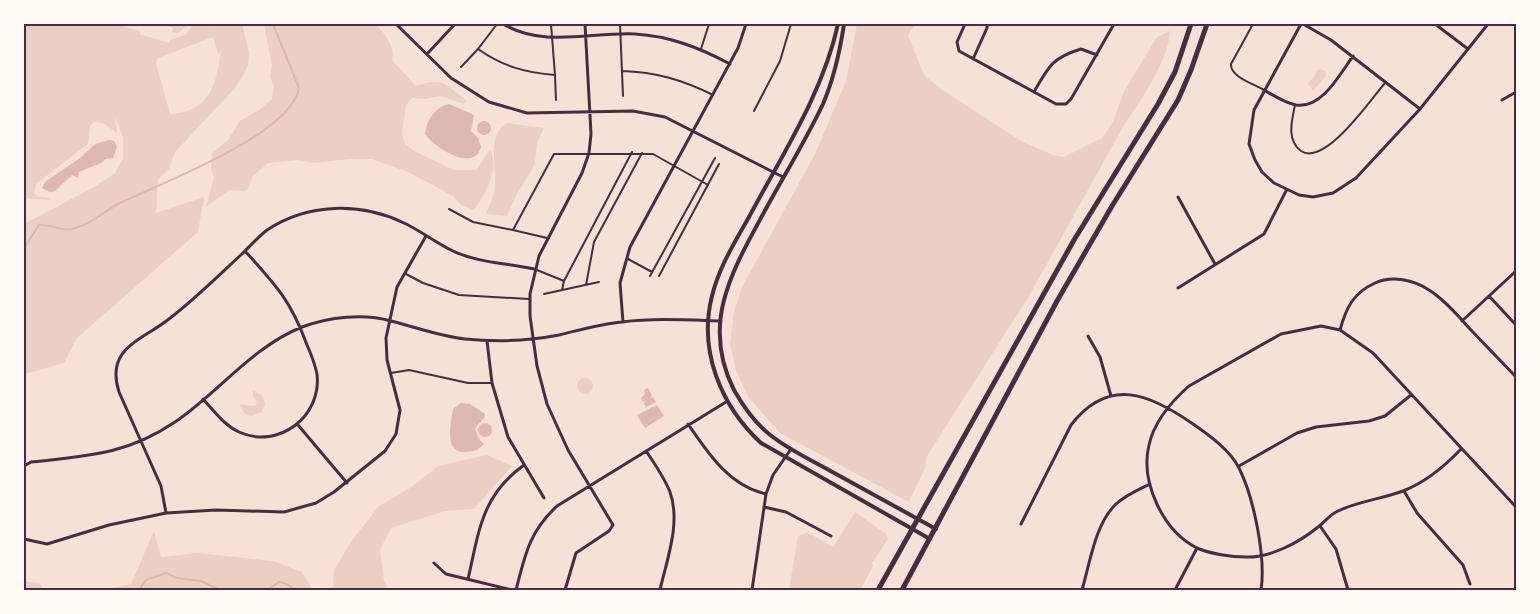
<svg xmlns="http://www.w3.org/2000/svg" width="1540" height="614" font-family="Helvetica,sans-serif">
  <rect width="100%" height="100%" fill="#f7e1d7"/>
  <path fill="#ebcfc5" fill-rule="evenodd" d="M26 24H114L140 31V34L169 43 171 39 185 35 194 24H210L212 27 211 24H242L249 52 248 66 236 87 175 152 169 169 158 180 156 213 204 197 198 232 77 338 64 363 25 374 24 376V224L94 187 115 173 123 158V138L115 116 117 133 103 123 94 122 90 126 88 144 36 184 34 193 38 196 51 198 48 200 24 198V27ZM213 37 218 54 221 51C216 85 210 112 170 114L156 63 158 58Z
    M159 24H174L181 27 183 24H187C183 30 180 34 172 33L173 28Z
    M264 24H376C384 34 396 46 392 60L416 86C444 77 443 83 466 100L464 104 440 96 425 99 412 98 406 105 402 134 405 144 416 152 454 170H476L490 150C500 169 485 195 474 210L461 205 453 196 408 172 372 159H349L314 163 299 160 268 163 253 176 248 189 245 191 229 190 206 207 214 178 211 169 212 153 228 140 240 121 259 110 272 99 274 87 270 77 272 66Z
    M857 24H915L908 35 924 75 941 89 1021 141 1053 155 1064 157 1102 138 1113 122 1124 91 1157 37 1170 31C1169 60 1140 102 1124 125L1029 296 927 456 925 468 909 502 780 433 749 398 736 371 730 344 734 312 742 287 815 154 846 81Z
    M1321 69 1325 71 1326 76 1313 91 1308 83 1314 77 1317 70Z
    M507 123 544 128 537 143 535 164 516 196 507 216 486 214C489 205 494 196 495 187 497 168 486 134 507 123Z
    M577 386a8 8 0 1 1 16 0a8 8 0 1 1-16 0Z
    M253 390 263 396 265 405 261 412 251 416 244 413 239 404 255 406 257 402 253 397Z
    M487 455 512 466 474 509 445 511 391 528 380 550 384 581 389 590H322L333 587 334 570 353 539 379 506 410 488 438 466Z
    M855 512 886 534 888 539 872 563 873 566 861 589 789 590 798 536 807 532 833 547Z
    M154 531 161 557 197 553 273 561 302 572 313 590H105L131 584Z
    M24 581 40 583 43 590H24Z"/>
  <path fill="#dcb8b0" d="M449 104 474 115 471 131 478 138 481 147C474 173 435 148 425 134 427 120 435 107 449 104Z
    M477 128a7 7 0 1 1 14 0a7 7 0 1 1-14 0Z
    M109 140 114 141 117 147 113 158 105 159 103 162 79 172 78 178 72 175 55 191 50 192 42 188 45 182 80 158 95 144Z
    M648 388 652 396 650 398 653 397 656 402 646 407 644 403 646 401 643 402 641 398 645 394 644 390Z
    M461 403 470 404 485 414V417L475 428 478 438 484 444C480 449 474 452 466 452 443 453 451 424 453 409Z
    M657 405 664 416 645 428 637 415Z
    M478 430a7 7 0 1 1 14 0a7 7 0 1 1-14 0Z"/>
  <g fill="none" stroke-linecap="round" stroke-linejoin="round">
    <path stroke="#dcb8b0" stroke-width="2" d="M24 248 39 225C51 224 61 231 72 229 88 226 105 211 120 203 161 183 291 135 299 88L273 24
      M141 590V587L146 580 166 573 177 578 201 581 220 590
      M267 590 279 582 287 584 295 590"/>
    <path stroke="#4a2c40" stroke-width="2" d="M497 24 478 49C502 66 526 73 555 75L551 24
      M620 24 623 96
      M1253 24 1231 64C1230 77 1254 84 1264 90
      M701 49 709 24
      M461 67 478 49
      M622 71C656 72 683 80 713 95
      M555 75 556 100
      M1295 105C1292 120 1286 140 1301 151 1325 167 1371 99 1385 83
      M754 111 780 61 791 24
      M449 209 473 222 513 230
      M547 238 513 230 554 154H653L708 185
      M628 259 652 272
      M537 270 564 281
      M406 274 423 283 459 295 529 299
      M650 276 715 158
      M659 276 719 164
      M586 285 594 242 642 153
      M562 290 564 281 632 152
      M544 294 599 282
      M391 373 409 370 468 383H492"/>
    <path stroke="#4a2c40" stroke-width="3" d="M396 24 451 78 489 102 527 113 633 111 665 117 783 177
      M503 24C544 48 590 32 635 34 670 36 700 48 730 64
      M965 24 957 42 959 51 1056 104H1066L1071 99 1114 24
      M1301 24 1254 110 1249 144 1255 160 1262 172 1274 183 1299 195 1313 197 1333 193 1356 178 1420 109 1488 24
      M1303 24 1331 40 1420 109
      M1435 24 1468 49
      M427 54 455 24
      M973 59 987 28V24
      M1264 90C1273 95 1285 103 1296 105 1322 109 1340 74 1353 56
      M1034 92C1049 66 1052 58 1081 49L1097 55
      M1502 100 1516 92
      M1178 197 1215 264
      M1178 288 1264 234 1286 191
      M1489 296 1516 325
      M1462 321 1516 271
      M623 322 620 283 630 247 738 48 746 24
      M1340 330C1346 308 1353 293 1375 283 1392 275 1414 280 1429 290 1445 300 1458 316 1471 330 1486 346 1501 361 1516 377
      M1088 336 1100 357 1111 396
      M487 341 492 383 508 437 544 498
      M203 399C214 411 224 425 239 432 279 450 322 416 317 374 315 364 311 354 307 345 291 301 276 285 245 251
      M688 424C708 453 729 486 766 494
      M298 425 347 483
      M1461 449C1445 466 1426 482 1403 491 1382 499 1359 501 1338 511 1329 515 1325 522 1318 527 1300 542 1270 558 1246 557 1231 557 1211 554 1197 548 1163 531 1140 482 1149 445 1154 422 1172 401 1189 386L1281 334 1321 326 1340 330 1373 353 1516 507
      M646 451C655 464 664 477 670 492 681 523 667 559 660 590
      M24 466 31 462C87 456 126 455 175 422 218 393 252 347 302 327 329 317 363 313 391 321 415 327 439 336 465 339 496 342 528 341 559 335 580 330 600 324 622 322 654 318 688 320 720 321
      M1239 466 1297 433 1316 427 1369 421 1385 416 1411 395
      M1404 491 1417 513 1463 565 1470 584
      M764 507 786 512 831 536
      M166 513 161 486 119 392C105 348 141 341 169 319 195 299 218 276 242 254 250 246 258 237 267 230 308 203 360 202 404 223 421 231 436 243 453 251 478 263 508 263 534 269
      M1021 524 1071 425C1109 376 1150 394 1193 424 1209 435 1230 450 1239 468 1254 498 1266 558 1261 590
      M1320 526 1336 549 1348 590
      M24 539 47 544 109 525 166 513 216 510 284 512 316 503 334 492 385 451 396 434 400 410 387 360 386 338 397 287 426 236
      M434 563 446 574 512 590
      M468 579C479 532 481 496 524 465
      M516 590C525 555 529 532 557 506L726 402
      M565 590 576 553 609 531 613 525 568 450 547 404 537 366 530 316V294L539 256 582 173 589 153 591 134 585 24
      M752 590 766 494 773 475 791 449
      M1082 590C1090 563 1095 524 1116 504 1126 495 1138 490 1150 484
      M1175 590 1197 548"/>
    <path stroke="#4a2c40" stroke-width="4" d="M838 24C823 93 782 155 749 217 735 242 719 267 712 296 698 351 721 406 761 443L930 539
      M844 24C840 51 834 78 823 104 805 142 782 179 762 216 731 273 701 325 734 390 743 406 754 422 769 434 786 448 807 458 827 469 863 489 900 509 936 529"/>
    <path stroke="#4a2c40" stroke-width="5" d="M878 590 1074 240 1158 104 1175 72 1191 24
      M902 590 1057 301 1112 206 1178 100 1191 70 1207 24"/>
  </g>
  <rect width="1540" height="614" fill="none" stroke="#fffaf5" stroke-width="50"/>
  <rect x="25" y="25" width="1490" height="564" fill="none" stroke="#4a2c40" stroke-width="2"/>
</svg>
